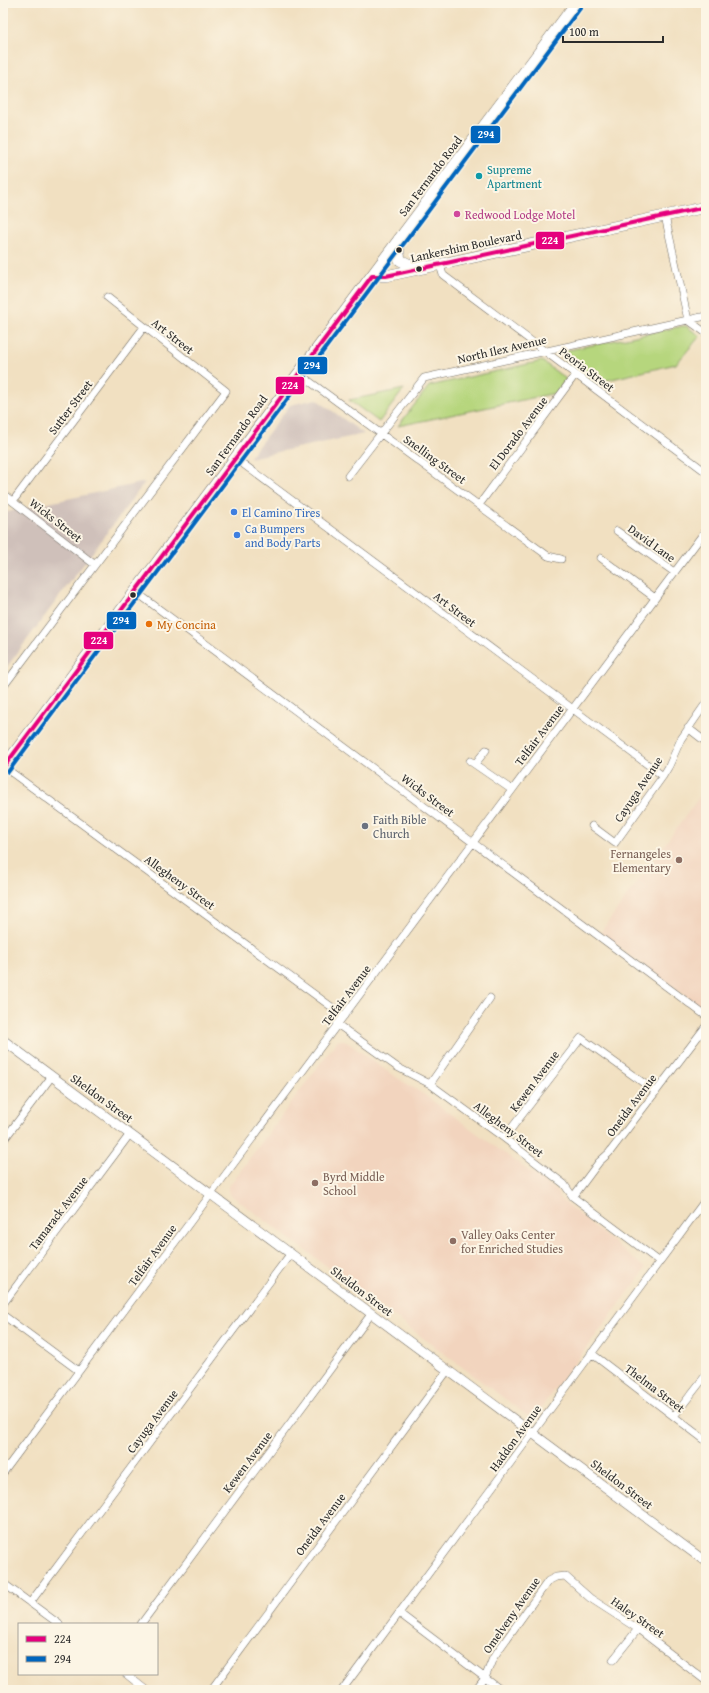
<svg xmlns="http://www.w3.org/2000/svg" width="709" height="1693" font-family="'Gentium Book Plus',serif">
  <rect width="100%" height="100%" fill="#fcf5e5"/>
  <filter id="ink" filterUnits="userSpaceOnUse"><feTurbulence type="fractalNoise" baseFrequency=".025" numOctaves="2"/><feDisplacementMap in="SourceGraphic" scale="8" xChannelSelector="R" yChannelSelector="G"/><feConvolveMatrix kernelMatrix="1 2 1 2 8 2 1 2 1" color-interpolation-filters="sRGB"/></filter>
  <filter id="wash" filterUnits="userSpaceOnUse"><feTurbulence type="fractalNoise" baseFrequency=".012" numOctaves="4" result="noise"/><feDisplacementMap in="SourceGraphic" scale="16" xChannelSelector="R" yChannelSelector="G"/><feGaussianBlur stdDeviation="0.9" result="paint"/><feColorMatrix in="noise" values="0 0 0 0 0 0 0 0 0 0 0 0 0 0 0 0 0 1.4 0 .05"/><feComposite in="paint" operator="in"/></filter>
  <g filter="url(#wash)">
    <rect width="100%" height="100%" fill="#f1e0c1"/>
    <path fill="#f2d4be" d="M706 788V1011L600 933Z
      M340 1040H344L391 1074 423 1094 555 1190 563 1201 645 1268 643 1273 533 1418 528 1416 231 1195 228 1190 229 1186 337 1041Z"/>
    <path fill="#cfc0ba" d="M316 399 364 434 249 458 290 405Z
      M145 482 3 672V513Z"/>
    <path fill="#b6d67d" stroke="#708054" d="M683 326H686L700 336 676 364 595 383 562 358 564 351Z
      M542 361 566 379 556 393 398 426 429 386Z
      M404 389 379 422 349 400Z"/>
  </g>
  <g filter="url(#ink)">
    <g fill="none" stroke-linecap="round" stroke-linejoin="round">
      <defs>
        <path id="street" d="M665 216 688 320 706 333
          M440 265 443 275 706 472
          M298 373 548 556 561 559
          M235 458 663 776
          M348 476 424 378 706 316
          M3 494 94 564
          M13 501 144 327
          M479 505 575 375
          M617 531 674 572
          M601 558 655 598
          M136 592 706 1016
          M3 687 226 391 107 297
          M688 728 706 742
          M470 761 512 790
          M475 764 486 750
          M4 767 344 1016
          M592 826 615 843 663 776 669 766 681 739 706 703
          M337 1024 397 1067 430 1084 504 1138 564 1184 573 1197 660 1262
          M430 1084 490 998
          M504 1138 581 1038 656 1092
          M3 1141 52 1076
          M573 1197 599 1162 609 1153 706 1026
          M3 1304 130 1134
          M3 1315 79 1371
          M591 1353 706 1441
          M674 1416 706 1375
          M3 1473 706 530
          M3 1583 59 1624
          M30 1603 291 1253
          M399 1613 501 1690
          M141 1624 372 1313
          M613 1660 638 1629
          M126 1674 146 1690
          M211 1690 448 1370
          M342 1690 706 1199
          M476 1690 485 1678 493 1658 548 1581 556 1577 565 1576 590 1598 638 1629 706 1681"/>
        <path id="secondary" d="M3 1040 706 1562"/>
        <path id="primary" d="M399 239V254L400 260 408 264H423
          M372 276H386L706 207
          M3 768 576 3"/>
      </defs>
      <use href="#street" stroke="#706a60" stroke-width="8"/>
      <use href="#secondary" stroke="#706a60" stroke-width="10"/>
      <use href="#primary" stroke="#706a60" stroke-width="12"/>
      <use href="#street" stroke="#fff" stroke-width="7"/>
      <use href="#secondary" stroke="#fff" stroke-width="9"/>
      <use href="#primary" stroke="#fff" stroke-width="11"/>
      <defs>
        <path id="bus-1" d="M3 768 372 276H386L706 207"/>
        <path id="bus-2" d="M8 772 581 7"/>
      </defs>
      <use href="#bus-1" stroke="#fcf5e5" stroke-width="7"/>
      <use href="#bus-2" stroke="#fcf5e5" stroke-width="7"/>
      <use href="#bus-1" stroke="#e5007d" stroke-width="4"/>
      <use href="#bus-2" stroke="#0065bd" stroke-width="4"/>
    </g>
  </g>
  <circle fill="#0f9aa8" stroke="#fcf5e5" stroke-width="1.5" cx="479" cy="176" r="4"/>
  <circle fill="#d1479c" stroke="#fcf5e5" stroke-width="1.5" cx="457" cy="214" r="4"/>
  <g fill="#2b2b2b" stroke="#fcf5e5" stroke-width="1.5">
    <circle cx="399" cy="250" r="3.5"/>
    <circle cx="419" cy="269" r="3.5"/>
    <circle cx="133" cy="595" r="3.5"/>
  </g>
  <g fill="#3f7fe0" stroke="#fcf5e5" stroke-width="1.5">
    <circle cx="234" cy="512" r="4"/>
    <circle cx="237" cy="535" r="4"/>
  </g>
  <circle fill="#e8710a" stroke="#fcf5e5" stroke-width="1.5" cx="149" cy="624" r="4"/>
  <circle fill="#6b7280" stroke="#fcf5e5" stroke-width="1.5" cx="365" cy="826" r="4"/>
  <g fill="#8d6e63" stroke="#fcf5e5" stroke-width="1.5">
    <circle cx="679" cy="860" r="4"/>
    <circle cx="315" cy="1183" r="4"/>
    <circle cx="453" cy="1241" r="4"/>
  </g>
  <g text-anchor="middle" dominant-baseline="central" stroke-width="4" stroke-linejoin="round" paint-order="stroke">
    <g font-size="12" fill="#0d838f" stroke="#fcf5e5" text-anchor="start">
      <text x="487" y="169">Supreme<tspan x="487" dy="14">Apartment</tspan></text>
    </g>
    <g font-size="12" fill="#2b2b2b" stroke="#fcf5e5">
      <text transform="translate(430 176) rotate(-53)">San Fernando Road</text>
      <text transform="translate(466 246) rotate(-12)">Lankershim Boulevard</text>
      <text transform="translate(173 336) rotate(38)">Art Street</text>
      <text transform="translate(502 349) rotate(-13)">North Ilex Avenue</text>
      <text transform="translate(587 369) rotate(37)">Peoria Street</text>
      <text transform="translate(70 407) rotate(-53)">Sutter Street</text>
      <text transform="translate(518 433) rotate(-53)">El Dorado Avenue</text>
      <text transform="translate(236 435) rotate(-54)">San Fernando Road</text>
      <text transform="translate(435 459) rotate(36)">Snelling Street</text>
      <text transform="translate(56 520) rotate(38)">Wicks Street</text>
      <text transform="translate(652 543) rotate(36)">David Lane</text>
      <text transform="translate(455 609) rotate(37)">Art Street</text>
      <text transform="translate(539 735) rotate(-53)">Telfair Avenue</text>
      <text transform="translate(638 789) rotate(-56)">Cayuga Avenue</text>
      <text transform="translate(428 795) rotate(37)">Wicks Street</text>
      <text transform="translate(180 882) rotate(36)">Allegheny Street</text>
      <text transform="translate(346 995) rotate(-53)">Telfair Avenue</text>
      <text transform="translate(534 1081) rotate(-53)">Kewen Avenue</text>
      <text transform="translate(102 1098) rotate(36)">Sheldon Street</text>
      <text transform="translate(631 1105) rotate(-53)">Oneida Avenue</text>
      <text transform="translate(509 1129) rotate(37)">Allegheny Street</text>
      <text transform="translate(58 1213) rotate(-53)">Tamarack Avenue</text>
      <text transform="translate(152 1255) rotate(-54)">Telfair Avenue</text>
      <text transform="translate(362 1291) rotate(37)">Sheldon Street</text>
      <text transform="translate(655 1388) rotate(37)">Thelma Street</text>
      <text transform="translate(152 1421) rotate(-53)">Cayuga Avenue</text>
      <text transform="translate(515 1438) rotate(-54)">Haddon Avenue</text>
      <text transform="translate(247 1462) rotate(-53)">Kewen Avenue</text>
      <text transform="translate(622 1484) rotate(37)">Sheldon Street</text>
      <text transform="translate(320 1524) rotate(-53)">Oneida Avenue</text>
      <text transform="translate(511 1615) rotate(-55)">Omelveny Avenue</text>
      <text transform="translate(638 1617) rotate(35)">Haley Street</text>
    </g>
    <g font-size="12" fill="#b23c85" stroke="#fcf5e5" text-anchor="start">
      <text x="465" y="214">Redwood Lodge Motel</text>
    </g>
    <g font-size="12" fill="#366cbe" stroke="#fcf5e5" text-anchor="start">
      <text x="242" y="512">El Camino Tires</text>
      <text x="245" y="528">Ca Bumpers<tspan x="245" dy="14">and Body Parts</tspan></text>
    </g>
    <g font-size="12" fill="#c56008" stroke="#fcf5e5" text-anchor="start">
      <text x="157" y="624">My Concina</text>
    </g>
    <g font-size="12" fill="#5b616d" stroke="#fcf5e5" text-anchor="start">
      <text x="373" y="819">Faith Bible<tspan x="373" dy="14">Church</tspan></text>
    </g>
    <g font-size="12" fill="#785e54" stroke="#fcf5e5" text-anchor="start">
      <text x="671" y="853" text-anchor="end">Fernangeles<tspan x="671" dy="14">Elementary</tspan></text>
      <text x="323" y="1176">Byrd Middle<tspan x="323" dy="14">School</tspan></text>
      <text x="461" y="1234">Valley Oaks Center<tspan x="461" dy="14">for Enriched Studies</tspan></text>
    </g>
  </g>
  <g stroke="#fcf5e5" stroke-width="1.5">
    <rect x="470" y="125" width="31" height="19" rx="4" fill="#0065bd"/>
    <rect x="535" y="231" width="30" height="19" rx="4" fill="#e5007d"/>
    <rect x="297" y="356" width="31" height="19" rx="4" fill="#0065bd"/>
    <rect x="275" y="376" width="30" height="19" rx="4" fill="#e5007d"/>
    <rect x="106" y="611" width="31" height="19" rx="4" fill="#0065bd"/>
    <rect x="83" y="631" width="31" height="19" rx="4" fill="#e5007d"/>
  </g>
  <g font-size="11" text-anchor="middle" font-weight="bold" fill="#fff">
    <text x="486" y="138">294</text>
    <text x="550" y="244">224</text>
    <text x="312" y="369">294</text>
    <text x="290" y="389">224</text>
    <text x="121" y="624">294</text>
    <text x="99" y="644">224</text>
  </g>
  <rect width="709" height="1693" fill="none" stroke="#fcf5e5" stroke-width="16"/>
  <rect x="18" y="1623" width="140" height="52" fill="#fcf5e5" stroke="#a8a49b"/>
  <rect x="26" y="1636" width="20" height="6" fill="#e5007d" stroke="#a8a49b"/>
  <text x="54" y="1643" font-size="12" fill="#2b2b2b">224</text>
  <rect x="26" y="1656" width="20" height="6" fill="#0065bd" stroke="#a8a49b"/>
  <text x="54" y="1663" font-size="12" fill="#2b2b2b">294</text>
  <path d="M563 36v6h100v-6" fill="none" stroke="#2b2b2b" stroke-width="2"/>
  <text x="569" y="36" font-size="12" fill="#2b2b2b" stroke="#fcf5e5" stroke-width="3" paint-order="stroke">100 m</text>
</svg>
